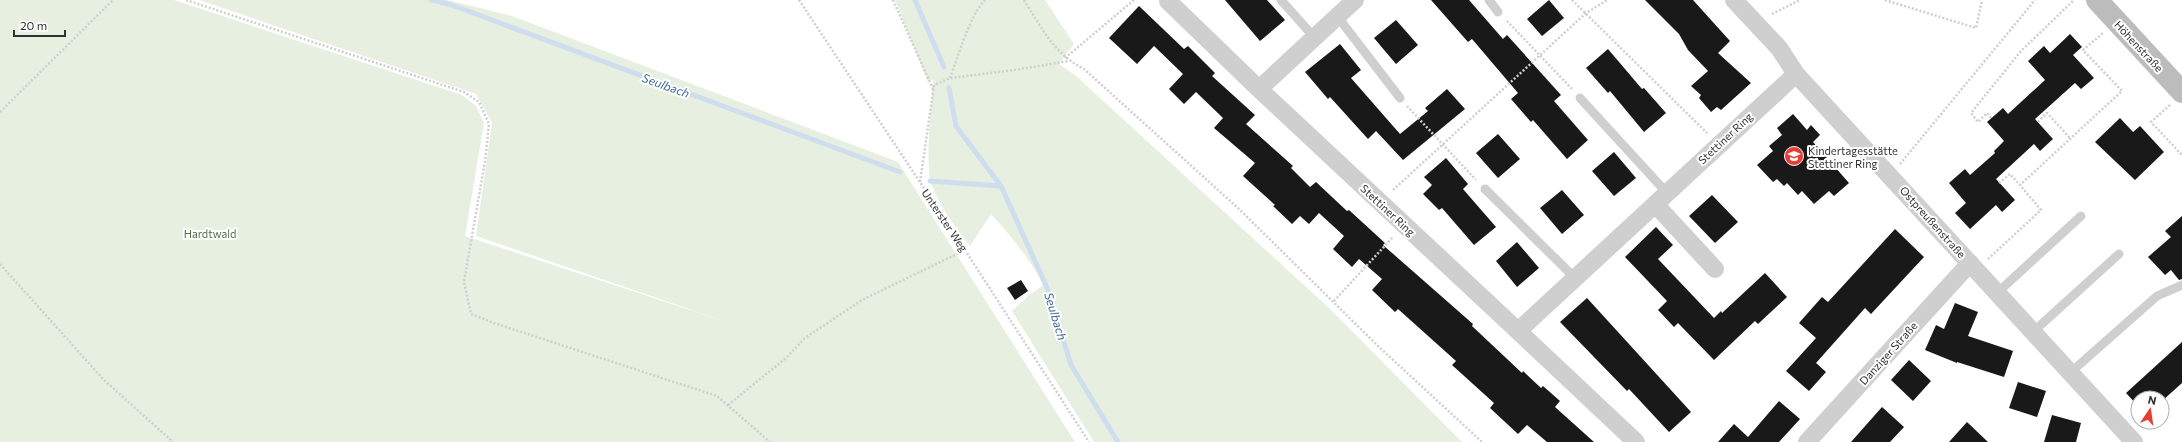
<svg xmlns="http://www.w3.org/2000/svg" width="2182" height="442" font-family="Commissioner,sans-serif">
  <rect width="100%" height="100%" fill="#fff"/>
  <path fill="#e7efe1" d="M0 0H174L462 95 476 106 484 123 465 236 727 322 476 236 492 123 476 94 199 0H447L512 16 898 162 1075 442H0Z
    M895 0H1045L1074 44 1059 64 1075 75 1328 307 1462 442H1094L1012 311 1029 295 1044 285C1029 258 1011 236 991 214L970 246C956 228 941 208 932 186 924 164 932 105 933 79L928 82Z"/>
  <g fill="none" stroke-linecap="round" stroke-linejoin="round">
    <path stroke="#cedeee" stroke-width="5" d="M431 0 449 4 900 172
      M915 0 944 67
      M949 88 956 126 1001 186 1048 290 1071 365 1118 442
      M930 181 1001 186"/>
  </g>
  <path fill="#191919" d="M1225 0H1267L1285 20 1260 41Z
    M1431 0H1469L1503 39 1507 35 1561 95 1554 101 1588 140 1567 159 1533 120 1531 122 1511 99 1518 93 1472 39 1468 42Z
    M1549 0 1564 18 1542 36 1527 19Z
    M1645 0H1693L1730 41 1718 53 1751 83 1721 110 1717 107 1711 112 1699 98 1701 95 1691 86 1708 71 1688 50 1679 34Z
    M1139 6 1184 49 1188 46 1215 73 1212 76 1255 115 1246 124 1293 166 1291 168 1310 187 1316 182 1347 211 1349 210 1385 243 1383 245 1473 324 1472 326 1522 373 1523 371 1541 388 1543 386 1560 401 1555 407 1594 442H1547L1527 425 1518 434 1490 408 1494 403 1452 365 1456 361 1398 309 1395 312 1372 290 1382 279 1359 259 1352 267 1333 249 1344 236 1319 213 1309 224 1300 216 1292 224 1273 206 1275 205 1243 176 1255 163 1214 128 1223 118 1196 92 1184 104 1169 89 1183 74 1154 46 1137 64 1109 38Z
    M1396 20 1418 45 1396 64 1374 38Z
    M2070 34 2082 47 2073 55 2094 78 2081 89 2075 83 2035 119 2053 139 2040 151 2034 144 1996 179 2015 200 2002 212 1996 205 1970 229 1955 213 1966 203 1949 183 1965 169 1970 175 1995 153 1994 151 2004 141 1987 122 2003 108 2008 114 2045 80 2028 61 2044 46 2050 53Z
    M1340 44 1361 70 1351 78 1400 134 1428 111 1425 108 1447 89 1465 109 1403 160 1376 131 1368 139 1330 97 1328 99 1305 72Z
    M1608 49 1642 89 1644 88 1666 113 1644 132 1610 91 1608 93 1586 68Z
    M1793 114 1807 130 1811 125 1820 135 1813 142 1849 183 1834 196 1829 191 1814 204 1802 191 1798 195 1787 183 1784 186 1777 179 1773 182 1757 165 1773 151 1769 146 1782 135 1777 128Z
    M2120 118 2133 132 2140 126 2164 152 2135 180 2095 142Z
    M1498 134 1520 159 1498 178 1476 153Z
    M1614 152 1636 178 1614 196 1592 171Z
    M1446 158 1468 184 1463 189 1496 227 1474 245 1442 208 1439 210 1423 194 1432 185 1424 177Z
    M1562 190 1584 215 1562 234 1540 208Z
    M1712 195 1738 222 1715 243 1689 216Z
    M2182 216V279L2179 280 2171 270 2165 275 2148 257 2171 237 2165 231Z
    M1656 227 1673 245 1658 259 1714 318 1721 311 1722 313 1765 273 1787 297 1758 324 1755 321 1714 360 1678 323 1674 327 1658 310 1667 301 1625 257Z
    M1895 229 1924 257 1871 314 1865 308 1816 363 1826 372 1809 391 1786 371 1816 338 1799 323 1822 297 1828 302Z
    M1517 242 1539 268 1517 287 1496 261Z
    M1021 280 1028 291 1015 300 1007 288Z
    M1587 298 1691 412 1669 432 1629 389 1627 391 1560 322Z
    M1955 303 1978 312 1968 336 2013 351 2004 377 1957 362V363L1925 350 1936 325 1944 329Z
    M2182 342V383L2162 401V398H2138V406L2126 393Z
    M1909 360 1931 381 1913 401 1891 380Z
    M2018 382 2046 391 2037 417 2009 408Z
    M1779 401 1800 419 1779 442H1718L1734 424 1748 437Z
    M1882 407 1904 427 1890 442H1851Z
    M2052 415 2081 423 2076 442H2044Z
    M1967 422 1988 442H1949Z"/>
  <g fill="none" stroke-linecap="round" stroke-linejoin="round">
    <path stroke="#cfcfcf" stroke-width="2.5" stroke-dasharray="2 2" stroke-linecap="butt" d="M186 0 464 92 479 102 489 124 485 161 464 282 471 314 494 323 717 396 770 442
      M799 0 965 250 1089 442
      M893 0 933 89
      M1024 0C1041 27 1054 54 1084 69L1238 208 1378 346 1482 442
      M1572 0 1707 133
      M1885 0 1976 28 1982 0
      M1772 14 1800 0
      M1507 21 1572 89
      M1065 58 1134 0
      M950 78C958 57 970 15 985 0
      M2170 105 2151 122 2182 155
      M1407 106 1476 180
      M0 112 113 0
      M1991 118 1987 113 1978 122 1971 113 2021 51 2074 0
      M2038 122 2047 113 2070 138
      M1900 164 2035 0
      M920 182 934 85 950 78 1021 69 1069 61
      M1999 183 2010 174 2020 185
      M1393 190 1585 14 1607 0
      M1988 259 2041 210 2020 185 2122 91 2083 50 2103 33
      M0 264 103 379 173 442
      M1334 301 1393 237
      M728 405 786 358 805 338 862 300 965 250"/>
    <path stroke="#cfcfcf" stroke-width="9" d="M1281 0 1314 37
      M1489 0 1498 12
      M1337 16 1400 98
      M1580 98 1667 193
      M1485 189 1575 278
      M1997 293 2081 216
      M2033 332 2119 254
      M2071 372 2157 296 2182 285"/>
    <path stroke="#cfcfcf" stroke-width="18" d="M1355 0 1259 89 1518 331 1796 74
      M1734 0 1779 48 1796 74 2134 442
      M1168 1 1259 89
      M1655 204 1715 269
      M1518 331 1636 442
      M1807 442 1970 263"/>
    <path stroke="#bcbcbc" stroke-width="22" d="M2097 0 2182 92"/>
  </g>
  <defs>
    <symbol id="school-disc" viewBox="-11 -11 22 22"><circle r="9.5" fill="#e73d36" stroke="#fff"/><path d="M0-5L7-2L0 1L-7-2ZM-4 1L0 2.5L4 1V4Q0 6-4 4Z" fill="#fff"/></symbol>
  </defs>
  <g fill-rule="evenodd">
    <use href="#school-disc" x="1783" y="145" width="22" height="22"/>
  </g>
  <g text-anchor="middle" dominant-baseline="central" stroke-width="4" stroke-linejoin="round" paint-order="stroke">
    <g font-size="11" fill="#323232" stroke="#fff">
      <text transform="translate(2139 46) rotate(47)">Höhenstraße</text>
      <text transform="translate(1725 138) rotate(-43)">Stettiner Ring</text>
      <text transform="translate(1388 210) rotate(43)">Stettiner Ring</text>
      <text transform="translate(945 220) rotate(56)">Unterster Weg</text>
      <text transform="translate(1933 222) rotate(48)">Ostpreußenstraße</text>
      <text transform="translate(1888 353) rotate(-48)">Danziger Straße</text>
    </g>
    <g font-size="11" fill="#323232" stroke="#fff" text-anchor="start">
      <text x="1808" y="150">Kindertagesstätte<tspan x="1808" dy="13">Stettiner Ring</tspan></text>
    </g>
    <g font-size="11" fill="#50703e" stroke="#fff">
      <text x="210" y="233">Hardtwald</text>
    </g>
    <g font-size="12" font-style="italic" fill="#3e6a97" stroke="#fff">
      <text transform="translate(666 85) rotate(20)">Seulbach</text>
      <text transform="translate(1056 316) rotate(73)">Seulbach</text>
    </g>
  </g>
  <g transform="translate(2150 410) rotate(13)"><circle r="19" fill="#ffffff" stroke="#adadad"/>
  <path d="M0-3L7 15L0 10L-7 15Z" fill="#e73d36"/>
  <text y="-6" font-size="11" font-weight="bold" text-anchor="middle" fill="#323232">N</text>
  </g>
  <path d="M14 30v6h51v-6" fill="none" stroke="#323232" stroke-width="2"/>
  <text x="20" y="30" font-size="12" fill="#323232" stroke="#ffffff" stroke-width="3" paint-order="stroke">20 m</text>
</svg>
